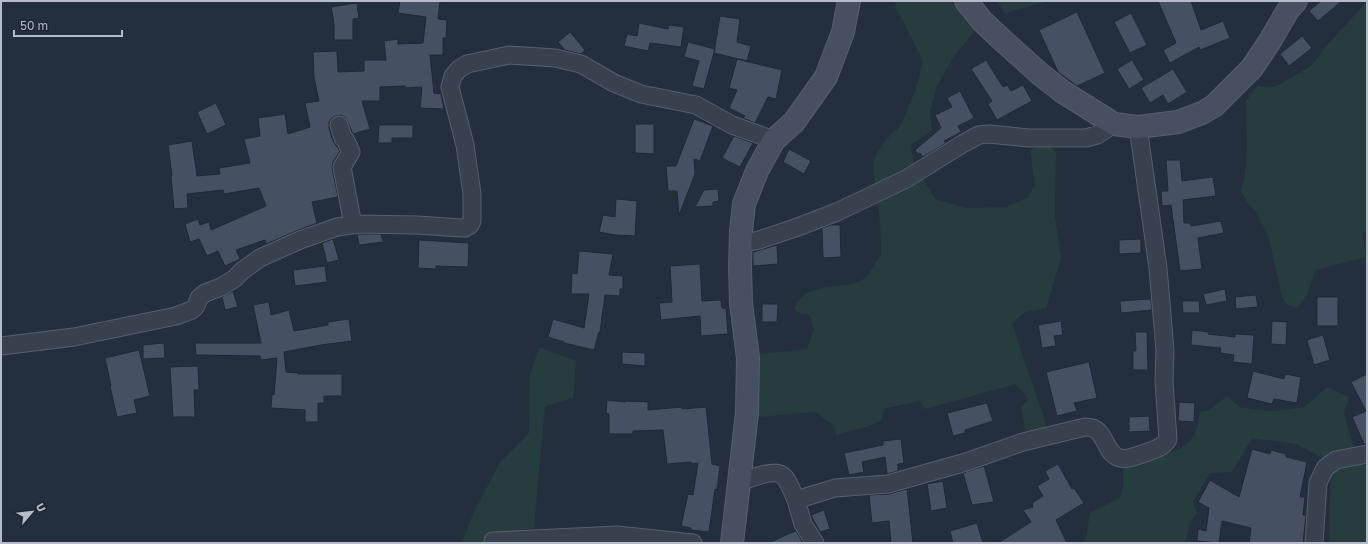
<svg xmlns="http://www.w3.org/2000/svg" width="1368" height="544" font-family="'Golos Text',sans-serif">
  <rect width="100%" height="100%" fill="#242f3e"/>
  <path fill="#263c3f" d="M896 1H951L974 32 954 56 937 86 930 112 932 130 911 145 914 164 935 199 965 208H972L1006 207 1027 198 1035 185 1030 150 1036 147H1050L1056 153 1055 217 1061 259 1046 308 1026 312 1012 323 1023 357 1044 417 1046 426 1043 431 1026 435 1021 408 1028 399 1016 384 925 409 919 401 883 409 882 420 866 427 842 433 837 436 832 424 815 412 759 417V354L807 349 814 329 809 314H801L795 310 796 303 806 293 825 287 854 284 867 277 881 254 880 222 874 175V160L877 153 884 143 893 132 900 127 916 89 923 61 900 15 895 9Z
    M997 1H1049L1005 13Z
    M1367 4V232L1363 233 1366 257 1316 270 1307 294 1298 308 1287 305 1282 297 1269 238 1256 212 1247 202 1241 191C1250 162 1246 131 1246 101L1257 86 1273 87 1279 85 1312 65 1328 44 1364 5Z
    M539 347 576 361 573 398 545 406 534 528 487 534 488 543H462L473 514 500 462 529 433 530 375Z
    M1327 387 1349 397 1344 413 1349 433 1361 462 1367 461V543H1329L1331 472 1323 458 1296 444 1252 438 1232 472 1210 473 1193 502 1197 513 1190 523 1185 543H1085L1090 513 1120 498 1123 488V465C1141 461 1181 454 1192 438 1198 430 1198 421 1200 412L1209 410 1227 396 1239 407 1271 411 1305 407Z"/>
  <path fill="#455162" stroke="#1f2835" d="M400 1H440L438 19 447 20 446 38H443V55H430L434 93 441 94 444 109 420 108 422 87 405 88V86L380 87V101H362L370 129 353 134 346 118 341 115 336 116 332 118 329 122V128L333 141 340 151 333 162 332 168 338 197 312 202 317 223 296 231 266 244 265 240 236 250 240 259 225 266 218 251 207 256 199 239 190 242 185 224 198 219 200 225 209 222 211 230 266 206 259 188 224 194 223 190 187 194 188 208 174 209 171 177 172 176 168 145 192 141 197 176 220 174 219 168 250 163 244 139 260 136 258 118 285 114 288 134 310 127 305 103 319 101 314 77 313 52 337 51 338 72 364 71V60H386L384 41 398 39V44L423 43 426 17 398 13Z
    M1158 1H1191L1201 30 1223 21 1230 38 1200 50 1199 47 1170 63 1163 50 1176 43Z
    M1321 1H1342L1318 21 1309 11Z
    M357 3 359 18 353 19V40H334V23L331 7Z
    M1077 12 1105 73 1077 86 1058 72 1039 30Z
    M1131 13 1147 45 1130 53 1114 22Z
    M720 16 740 19 737 42 751 46 747 61 714 53Z
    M639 23 668 29 669 25 684 27 681 47 650 43 648 51 624 46 627 34 637 36Z
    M570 32 585 50 581 54 565 50 558 42Z
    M1302 36 1312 48 1289 66 1280 54Z
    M688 42 715 49 704 89 692 86 699 61 684 57Z
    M737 59 782 70 776 99 768 97 755 123 743 118 745 116 729 108 737 90 729 88Z
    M986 60 1003 87 1007 85 1011 91 1023 85 1032 101 997 120 988 104 992 101 971 69Z
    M1132 60 1144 80 1129 89 1117 69Z
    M1173 69 1187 92 1168 104 1163 95 1150 103 1141 88Z
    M960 91 974 118 958 126 961 132 944 141 946 143 923 157 920 153 918 154 915 150 941 128 935 115 952 107 947 98Z
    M216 103 226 125 207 134 197 112Z
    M694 119 713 126 700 161 694 159 695 174 679 215 677 191H668L666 166H676Z
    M635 124H654V154L635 153Z
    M379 125H413V138H392V143H378Z
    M734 136 753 143 740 167 722 158Z
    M789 149 811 161 804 174 783 162Z
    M1166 160H1180L1182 181 1213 177 1216 196 1183 200 1184 223H1190L1191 226 1221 221 1224 233 1198 238 1202 269 1180 271 1171 205 1162 206 1161 191H1168Z
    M718 189 719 201 713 202V206L695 207 704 190Z
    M616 199 637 201 635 236 615 235 599 232 603 215 615 217Z
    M831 225H840L841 257 823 258 822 228Z
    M357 234H381L383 242 359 245Z
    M333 239 339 260 327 263 322 243Z
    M1141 239V253L1119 254V240Z
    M419 240 469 243 468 267 436 266V269L418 268Z
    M777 245 778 264 753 266V252Z
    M579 251 613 254 609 275 623 276V289H620V296L605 295 600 332H599L594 350 564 343V342L548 337 553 319 584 328 589 294H571L572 273 577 274Z
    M700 264 702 301 721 300 722 308H726L728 334 701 336 700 316 661 320 659 303 672 302 670 266Z
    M325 266 327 282 295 286 293 270Z
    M1225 289 1227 301 1206 305 1203 294Z
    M233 291 238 307 225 310 222 297Z
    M1256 295 1258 307 1236 309 1235 297Z
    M1317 297H1338V326H1317Z
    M1151 299 1152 310 1121 313 1120 301Z
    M1182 301H1199L1200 313H1183Z
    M269 302 271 315 289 310 294 331 328 325V322L349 319 352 341 321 345 284 352 286 372 298 373V374H342V396H324V403H318V422H305V410L271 408 272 394 274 395 277 358 261 360 260 356 196 355 195 343H261L253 305Z
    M762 304H778L777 322H762Z
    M1061 321 1063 335 1054 336 1056 346 1042 348 1038 325Z
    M1272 321 1287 322 1286 345 1271 344Z
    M1192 330 1209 332 1208 334 1235 337V334L1254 335 1252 364 1233 362 1234 355 1220 353 1221 348 1191 345Z
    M1135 332H1147L1148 370H1133V351H1136Z
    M1323 335 1330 360 1314 365 1307 340Z
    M164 343 165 358 143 359V345Z
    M139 350 150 396 134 400 137 413 117 417 110 386H111L105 358Z
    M622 352 645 353V366L622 364Z
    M1089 362 1097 398 1074 403 1077 411 1057 416 1046 372Z
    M198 366 199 390H194L195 417H173L170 367Z
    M1253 371 1284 379 1285 374 1301 377 1297 403 1274 399 1272 404 1247 398Z
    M1367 374V444H1364L1352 417 1366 411 1351 382Z
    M607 400 625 402V401L648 402V410L682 407V409L706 407 712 464 720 466 717 490 715 489 709 532 691 530V528L681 526 688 494 693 495 698 463 691 464V462L667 464 663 430 633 431V434H609V414L606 413Z
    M1179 402 1195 403 1194 422 1178 421Z
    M987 403 993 421 965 430V433L953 436 947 413Z
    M1149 416 1150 431 1129 432V417Z
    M901 439 904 463 898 464V471L887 474 885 457 862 462 864 472 849 475 844 453 883 445V441Z
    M1252 449 1270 454 1271 450 1286 454V457L1307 462 1300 497H1305L1303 515H1306L1303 543H1249L1251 528 1222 521 1219 543 1197 541 1198 529 1206 531 1209 508 1198 502 1210 480 1239 497Z
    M1058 464 1072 489 1074 488 1084 503 1056 520 1067 543H998L1031 522 1023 510 1033 507 1032 503 1043 496 1037 486 1049 479 1045 471Z
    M984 466 994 502 972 505 963 473Z
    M943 481 947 508 931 511 927 484Z
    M907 489 913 543H891L889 521 872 523 869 495 889 494Z
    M824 510 830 529 820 532 811 515Z
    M977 523 983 543H953L950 531Z
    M796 531 803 543H769L788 534Z"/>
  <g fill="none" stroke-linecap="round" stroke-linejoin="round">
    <defs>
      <path id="street" d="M339 125 343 138 345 139 351 152 342 167 353 225
        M740 244 759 240 795 228 837 212 906 179 964 143 979 135 989 134 1029 138H1086L1097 135 1114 124
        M1 346 74 337 176 316 192 310 196 306 199 298 205 293 221 287 234 279 242 271 260 258 300 240 337 227 359 224 417 225 461 228H465L470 225 472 221V194L465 145 450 87 453 76 459 69 467 64 509 55 555 58 581 64 614 83 641 94 696 105 732 125 774 140
        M740 482C748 479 772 470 780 474 788 477 792 492 796 500L835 488 888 484 966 462 1023 442 1085 427C1107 426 1103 454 1120 458 1129 460 1140 454 1148 452 1156 449 1164 447 1168 439L1164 382 1165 350 1158 268 1138 127
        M796 500 803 524 815 543
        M493 541 617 535 693 543
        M1314 543 1318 483 1325 468 1336 460 1367 454"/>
      <path id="secondary" d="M966 1 982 21 1000 38 1040 74 1063 92 1114 124 1138 127 1178 122 1202 113 1214 106 1252 68 1270 41 1288 10 1296 1
        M732 543 747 413 748 358 741 303 740 267 741 231 744 204 757 171 774 140 794 122 826 77 843 32 849 1"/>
    </defs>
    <use href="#street" stroke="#565f6c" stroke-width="19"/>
    <use href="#secondary" stroke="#565f6c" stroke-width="24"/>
    <use href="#street" stroke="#38414e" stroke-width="17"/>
    <use href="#secondary" stroke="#465061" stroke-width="22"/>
  </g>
  <rect width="1368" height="544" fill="none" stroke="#b4bcc9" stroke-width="4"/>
  <g transform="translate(32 512) rotate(62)" stroke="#1d2633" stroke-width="3" paint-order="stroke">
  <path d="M0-3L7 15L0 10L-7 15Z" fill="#b4bcc9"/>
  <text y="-6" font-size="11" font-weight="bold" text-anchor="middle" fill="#b4bcc9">U</text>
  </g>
  <path d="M14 30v6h108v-6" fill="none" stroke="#b4bcc9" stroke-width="2"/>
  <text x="20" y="30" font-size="12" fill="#b4bcc9" stroke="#1d2633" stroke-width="3" paint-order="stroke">50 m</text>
</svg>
